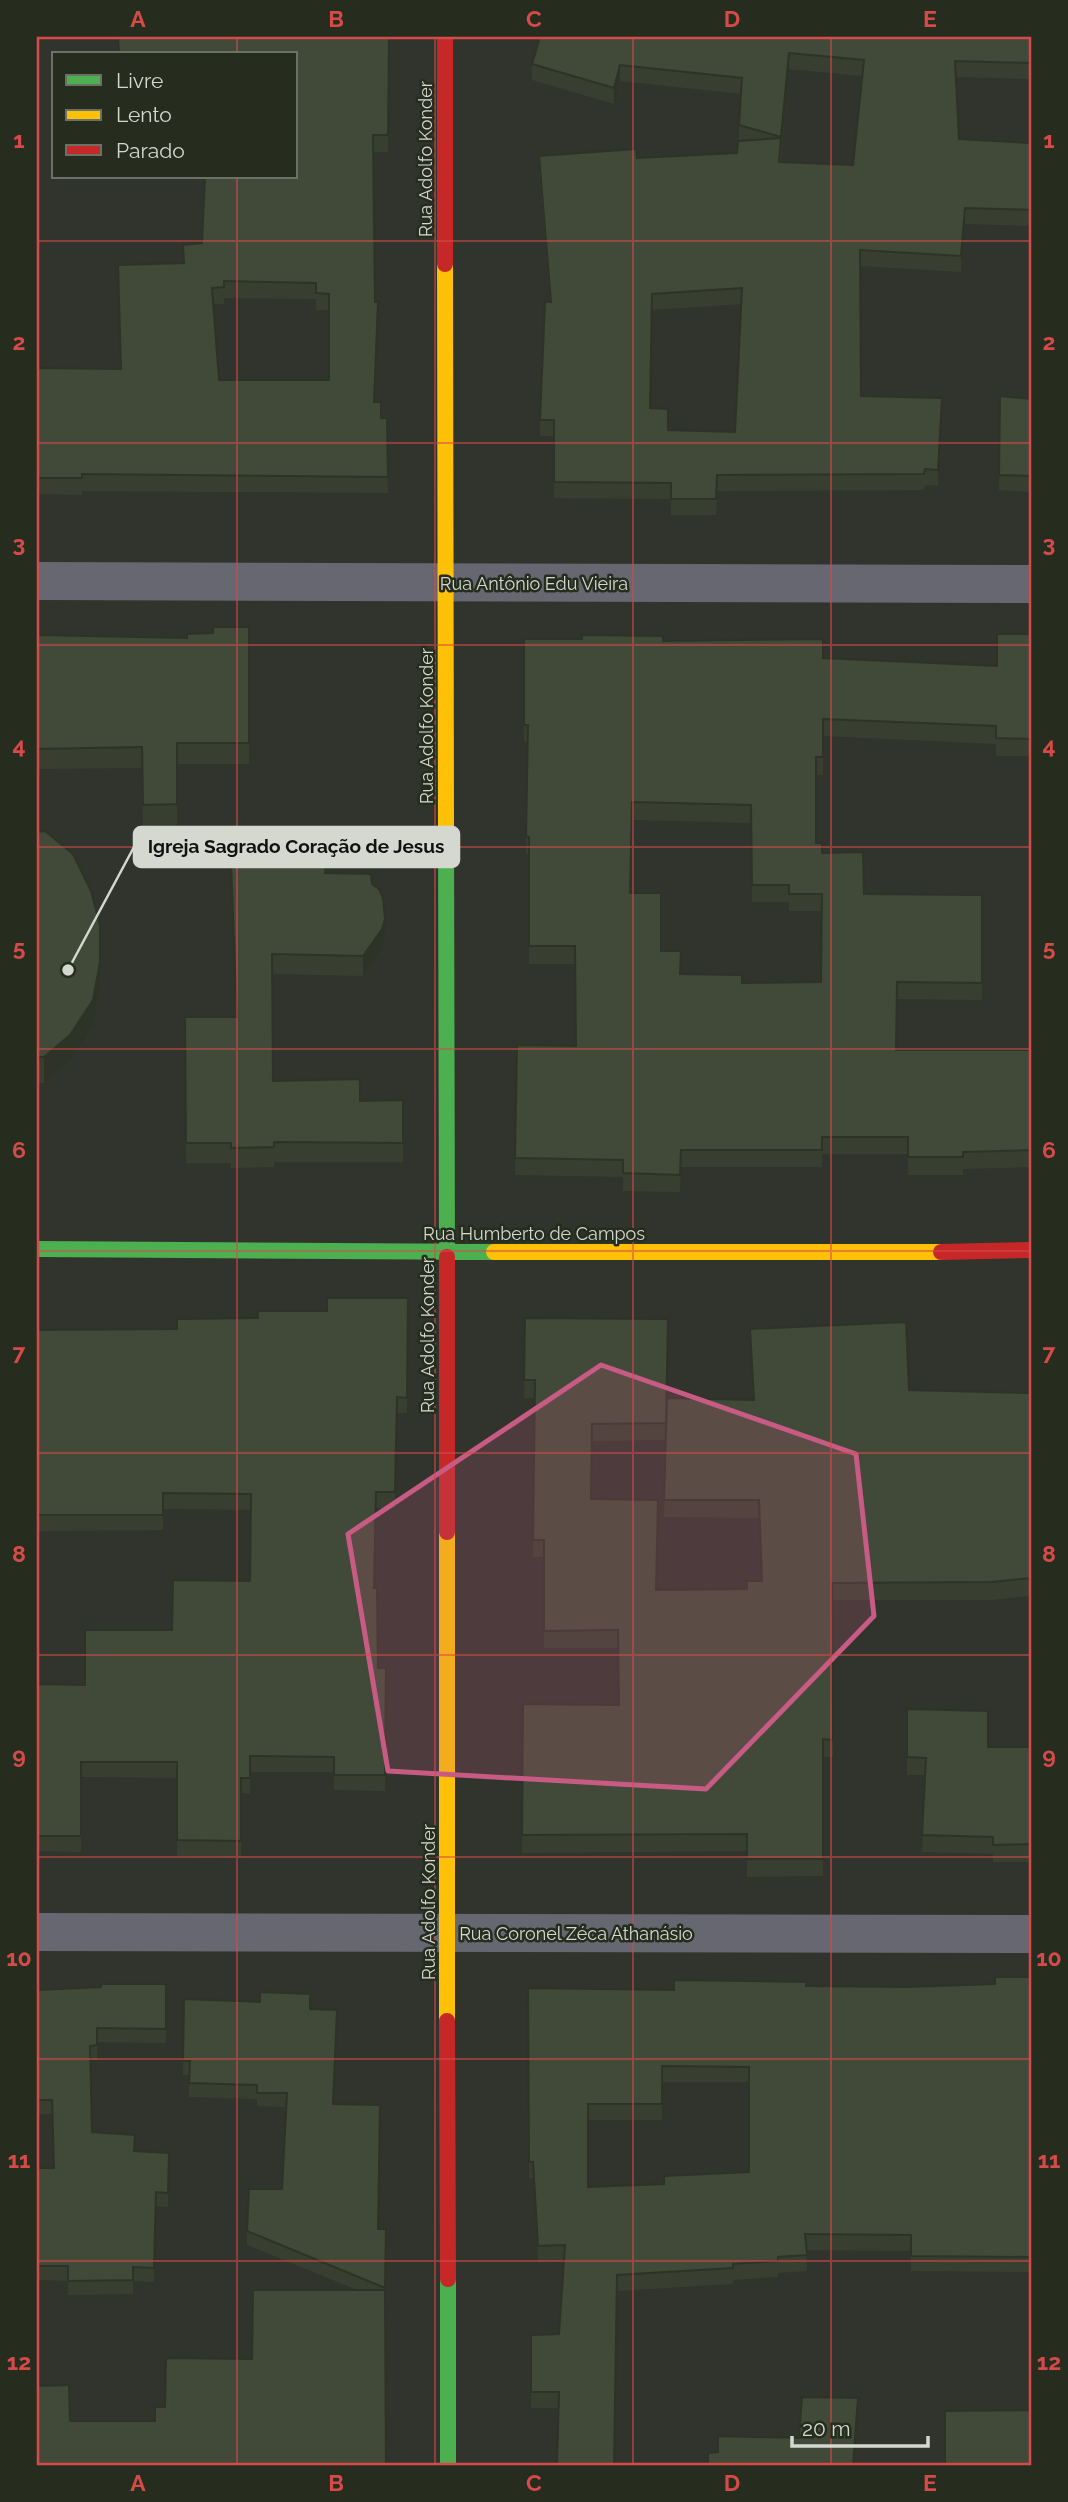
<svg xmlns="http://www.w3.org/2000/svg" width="1068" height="2502" font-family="Raleway,sans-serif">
  <rect width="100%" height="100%" fill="#30342c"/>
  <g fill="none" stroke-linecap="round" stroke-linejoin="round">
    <path stroke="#676771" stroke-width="38" d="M37 581 1031 584
      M37 1932 1031 1934"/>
    <path stroke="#4caf50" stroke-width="16" d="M446 827 447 1257
      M37 1249 494 1252
      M448 2279V2465"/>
    <path stroke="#ffc107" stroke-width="16" d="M445 264 446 827
      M494 1252H941
      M447 1532V2021"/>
    <path stroke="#c62828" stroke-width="16" d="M445 37V264
      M941 1252 1031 1250
      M447 1257V1532
      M447 2021 448 2279"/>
  </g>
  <path fill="#383f30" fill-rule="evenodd" d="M118 37H390L388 152H373L375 302 378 319 375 402 381 418H387L388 493 82 491V495L37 494V368L121 369 118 265 183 263V245L202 243 296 54H118ZM224 298 316 299V310H329V380H219L213 304H224Z
    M1031 37V79L956 77 959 139 1031 143V226L965 224 961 272 860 266 861 396 942 414 938 486 925 485 924 490 717 491 716 515H671V499L554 498V436H540V420L550 302 539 172V156L637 158 737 153 740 141 739 140V125L741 94 620 81 614 104 532 80V64ZM789 69 862 76 853 165 781 162ZM742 304 735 432 668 430 650 408 652 310Z
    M1000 396 1031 399V492L999 490Z
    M249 627V764H177V825L143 826 142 768 37 769V635L187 638Z
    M1031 634V756H996V744L823 736V775H816V843L822 853 864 894 982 895V1000L897 999 896 1050H1031V1167L963 1169V1175H908V1154H822V1167H681L680 1192 623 1191V1177L515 1175 517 1045 576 1046 575 964H529V854H526L528 742H524V639L663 641 823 658 997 666ZM632 820 751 823 752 902H789V911H822L821 982 742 983 681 974 661 951 630 893Z
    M37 832 100 988 93 1026 70 1061 44 1083H37Z
    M231 864 326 873 372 884 385 939 382 949 363 976 272 974 273 1081 360 1101 403 1100V1162H274V1167L231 1168V1163H186L185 1017H236Z
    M408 1298 407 1413H397L395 1508H376L374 1588 378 1668H386L385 1791 334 1790V1772H250V1794L241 1793V1857L177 1856V1778L81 1777V1852L37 1851V1684L85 1685 250 1581 251 1510 163 1509V1530L37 1531V1330L177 1329 258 1318 327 1311Z
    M525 1318 667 1416 753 1400 750 1329 909 1390 1031 1393V1596L992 1600H832L833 1757H823V1876L747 1877V1851L522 1853 523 1704 619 1705 618 1648H544V1557H533L535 1398H524ZM666 1440 664 1517 759 1518 762 1581 747 1589 657 1590 591 1499 592 1441Z
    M907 1709 988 1747H1031V1862H993V1854L922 1852 925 1775H907Z
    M1031 1977V2272L911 2271V2251L806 2250 807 2271 778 2273V2277L733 2280V2284L617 2291 558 2408H531V2335L559 2334 564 2261 538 2262 533 2178H529L528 1988 674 1990 806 1986 907 1987 995 1984ZM662 2082H749V2172L664 2184 588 2187V2120H662Z
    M166 1984V2043L97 2042V2060H90L92 2132 134 2151 169 2153 168 2207 156 2206 154 2282 133 2281V2294L68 2295V2281L37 2280V2168H54L52 2114H37V1990Z
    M184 1999 310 2009 334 2104 378 2229H386V2465L70 2421H155L165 2407 252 2359 357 2290 247 2245V2231L282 2189 286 2107 257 2106V2099L189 2097V2075H183Z"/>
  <path fill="#2e3327" d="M789 53V69L781 153V137Z
    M620 65V81L614 104V88Z
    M965 208V224L961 272V256Z
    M378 302V319L374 418V402Z
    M942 398V414L938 486V470Z
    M385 919V939L382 949 363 976V956Z
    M100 925V988L93 1026 70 1061 44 1083V1057Z
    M858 2398 854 2465H853Z"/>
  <path fill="#414938" stroke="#2e3327" stroke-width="2" fill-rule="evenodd" d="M118 37H389L388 135H373L375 302H378L374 402H381V418H387L388 477 82 474V478H37V368L121 369 118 265 184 263 183 245 202 243 205 177H296V54H119ZM224 281 316 283V293L329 294V380H219L212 288 224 287Z
    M540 37H1031V63L955 61 959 139 1031 143V210L965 208 961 256 860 250 861 396 942 398 938 470 925 469 924 474 717 475 716 499H671V483L554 482V420H540L545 302H551L539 156 636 149 637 158 737 153 738 141 781 138 779 162 853 165 864 60 789 53 781 137 739 125 742 78 620 65 614 88 532 64ZM742 288 735 432 668 430V409L650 408 652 294Z
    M1000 396 1031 399V476L999 475Z
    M213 627H249V743H177V804L143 805 142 747 37 749V635L187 638V634L213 633Z
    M997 634H1031V739L996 738V726L823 719V757H816V843H822V853L863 852 864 894 982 895V983L897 982 896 1050H1031V1150L963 1152V1157H908V1137H822V1150H681L680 1175 623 1173V1160L515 1158 517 1045 576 1046 575 946H529V837L526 836 528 725H524V639H582V635L663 636V641L823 639V658L997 666ZM632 802 751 805 752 885H789V894H822L821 982 742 983V975L680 974 681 951H661V893H630Z
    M45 831 73 854 91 891 100 925V962L93 1000 70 1035 44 1057H37V832Z
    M231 864 326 866 325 873 371 874 372 884 379 889 383 898 385 919 382 929 363 956 272 954 273 1081 360 1079V1101L403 1100V1143L274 1142V1147L231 1148V1143H186L185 1017H237Z
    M327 1298H408L407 1398 397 1397 395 1492H376L374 1588H377L378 1668H386L385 1775H334V1757L250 1756V1778H241V1841L177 1840V1762H81V1836H37V1684L85 1685V1630H172L173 1580 250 1581 251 1494 163 1493V1515H37V1330L177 1329V1319L258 1318V1311H327Z
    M525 1318 668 1319 666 1423 592 1424 591 1499 658 1500 656 1590 747 1589V1581H762L759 1500H664L667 1398 754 1400 750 1329 906 1322 909 1390 1031 1393V1578L992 1582 832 1583 833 1740 823 1739V1859H747V1834L522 1835 523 1704 619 1705 618 1630 544 1631V1540H533L535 1380H524Z
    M907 1709 988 1711V1747H1031V1844L993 1845V1837L922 1835 926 1758 907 1757Z
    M995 1977H1031V2257L911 2256V2235L805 2234 807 2255 778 2257V2261L733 2264V2268L617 2275 614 2465H557L559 2392H531V2335L559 2334 565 2245 538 2246 533 2162H529L528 1988 674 1990V1980L806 1982V1986L907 1987 995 1984ZM662 2066 749 2067V2172L664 2176V2184L588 2187V2104H662Z
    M101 1984H166V2029L97 2028V2045L90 2046 92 2132 135 2135 134 2151 169 2153 168 2193 156 2192 154 2268 133 2267V2280L68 2281V2266H37V2168H54L52 2100H37V1990L101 1987Z
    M260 1992 310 1994V2009L337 2010 333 2104 380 2105 378 2229H386L385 2288 247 2231 249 2189H282L287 2093H257V2085L189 2083 190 2061H183L184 1999 260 2002Z
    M253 2290H385L386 2465H37V2386L69 2385 70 2421H155V2407H165L166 2358 252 2359Z
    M802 2397 858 2398 853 2465H708V2453L718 2452V2436L799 2438Z
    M1031 2410V2465H945V2411Z"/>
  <path fill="#c85b84" fill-opacity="0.2" stroke="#c85b84" stroke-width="5" stroke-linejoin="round" d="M601 1365 856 1454 874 1616 706 1789 388 1771 348 1534Z"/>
  <path fill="none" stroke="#d64b49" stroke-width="2" stroke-opacity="0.55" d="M237 37V54M435 37V2465M633 37V2465M831 37V2465M237 177V2465M37 241H1031M37 443H1031M37 645H1031M37 847H1031M37 1049H1031M37 1251H1031M37 1453H1031M37 1655H1031M37 1857H1031M37 2059H1031M37 2261H1031"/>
  <g text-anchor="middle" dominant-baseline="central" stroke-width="5" stroke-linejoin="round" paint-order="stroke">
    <g font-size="18" fill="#d4d8cf" stroke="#262d1e">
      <text transform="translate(425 159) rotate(-90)">Rua Adolfo Konder</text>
      <text x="534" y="583">Rua Antônio Edu Vieira</text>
      <text transform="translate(426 726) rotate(-90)">Rua Adolfo Konder</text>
      <text x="534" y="1233">Rua Humberto de Campos</text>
      <text transform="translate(427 1335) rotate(-90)">Rua Adolfo Konder</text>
      <text transform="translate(428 1902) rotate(-90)">Rua Adolfo Konder</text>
      <text x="576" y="1933">Rua Coronel Zéca Athanásio</text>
    </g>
  </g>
  <path fill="none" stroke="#d4d8cf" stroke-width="2.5" d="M68 970L134 847"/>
  <circle fill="#d4d8cf" stroke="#262d1e" stroke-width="2.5" cx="68" cy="970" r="7"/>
  <rect fill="#d4d8cf" stroke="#d4d8cf" stroke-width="2.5" x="134" y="827" width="325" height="40" rx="7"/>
  <g font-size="19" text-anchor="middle" font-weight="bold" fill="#111">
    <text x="296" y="853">Igreja Sagrado Coração de Jesus</text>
  </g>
  <rect width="1068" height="2502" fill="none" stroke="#262d1e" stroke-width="77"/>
  <rect x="52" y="52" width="245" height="126" fill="#262d1e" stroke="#6c7165" stroke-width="2"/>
  <rect x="66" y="75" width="35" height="10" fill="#4caf50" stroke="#6c7165" stroke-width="2"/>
  <text x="116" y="88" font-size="21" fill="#d4d8cf">Livre</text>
  <rect x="66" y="110" width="35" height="10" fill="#ffc107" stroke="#6c7165" stroke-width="2"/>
  <text x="116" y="122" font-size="21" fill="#d4d8cf">Lento</text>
  <rect x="66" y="145" width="35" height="10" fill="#c62828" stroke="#6c7165" stroke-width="2"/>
  <text x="116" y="158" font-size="21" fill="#d4d8cf">Parado</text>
  <path d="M792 2436v10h136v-10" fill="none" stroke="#d4d8cf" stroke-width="3.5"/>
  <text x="802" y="2436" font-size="21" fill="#d4d8cf" stroke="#262d1e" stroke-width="5" paint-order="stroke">20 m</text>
  <rect x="38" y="38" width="992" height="2426" fill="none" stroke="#d64b49" stroke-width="2.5"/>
  <g font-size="23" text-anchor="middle" font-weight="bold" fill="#d64b49">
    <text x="138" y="27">A</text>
    <text x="336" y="27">B</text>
    <text x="534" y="27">C</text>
    <text x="732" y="27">D</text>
    <text x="930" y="27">E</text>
    <text x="19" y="148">1</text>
    <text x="1049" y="148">1</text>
    <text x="19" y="350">2</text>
    <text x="1049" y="350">2</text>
    <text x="19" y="552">3</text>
    <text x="1049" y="552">3</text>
    <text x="19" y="754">4</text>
    <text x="1049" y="754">4</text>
    <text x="19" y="956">5</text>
    <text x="1049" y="956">5</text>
    <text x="19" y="1158">6</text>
    <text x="1049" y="1158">6</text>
    <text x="19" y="1360">7</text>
    <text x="1049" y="1360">7</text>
    <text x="19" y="1562">8</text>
    <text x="1049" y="1562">8</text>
    <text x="19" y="1764">9</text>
    <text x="1049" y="1764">9</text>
    <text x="19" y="1966">10</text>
    <text x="1049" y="1966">10</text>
    <text x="19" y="2168">11</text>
    <text x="1049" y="2168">11</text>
    <text x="19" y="2370">12</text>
    <text x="1049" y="2370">12</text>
    <text x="138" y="2491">A</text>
    <text x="336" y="2491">B</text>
    <text x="534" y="2491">C</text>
    <text x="732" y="2491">D</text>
    <text x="930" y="2491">E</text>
  </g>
</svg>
